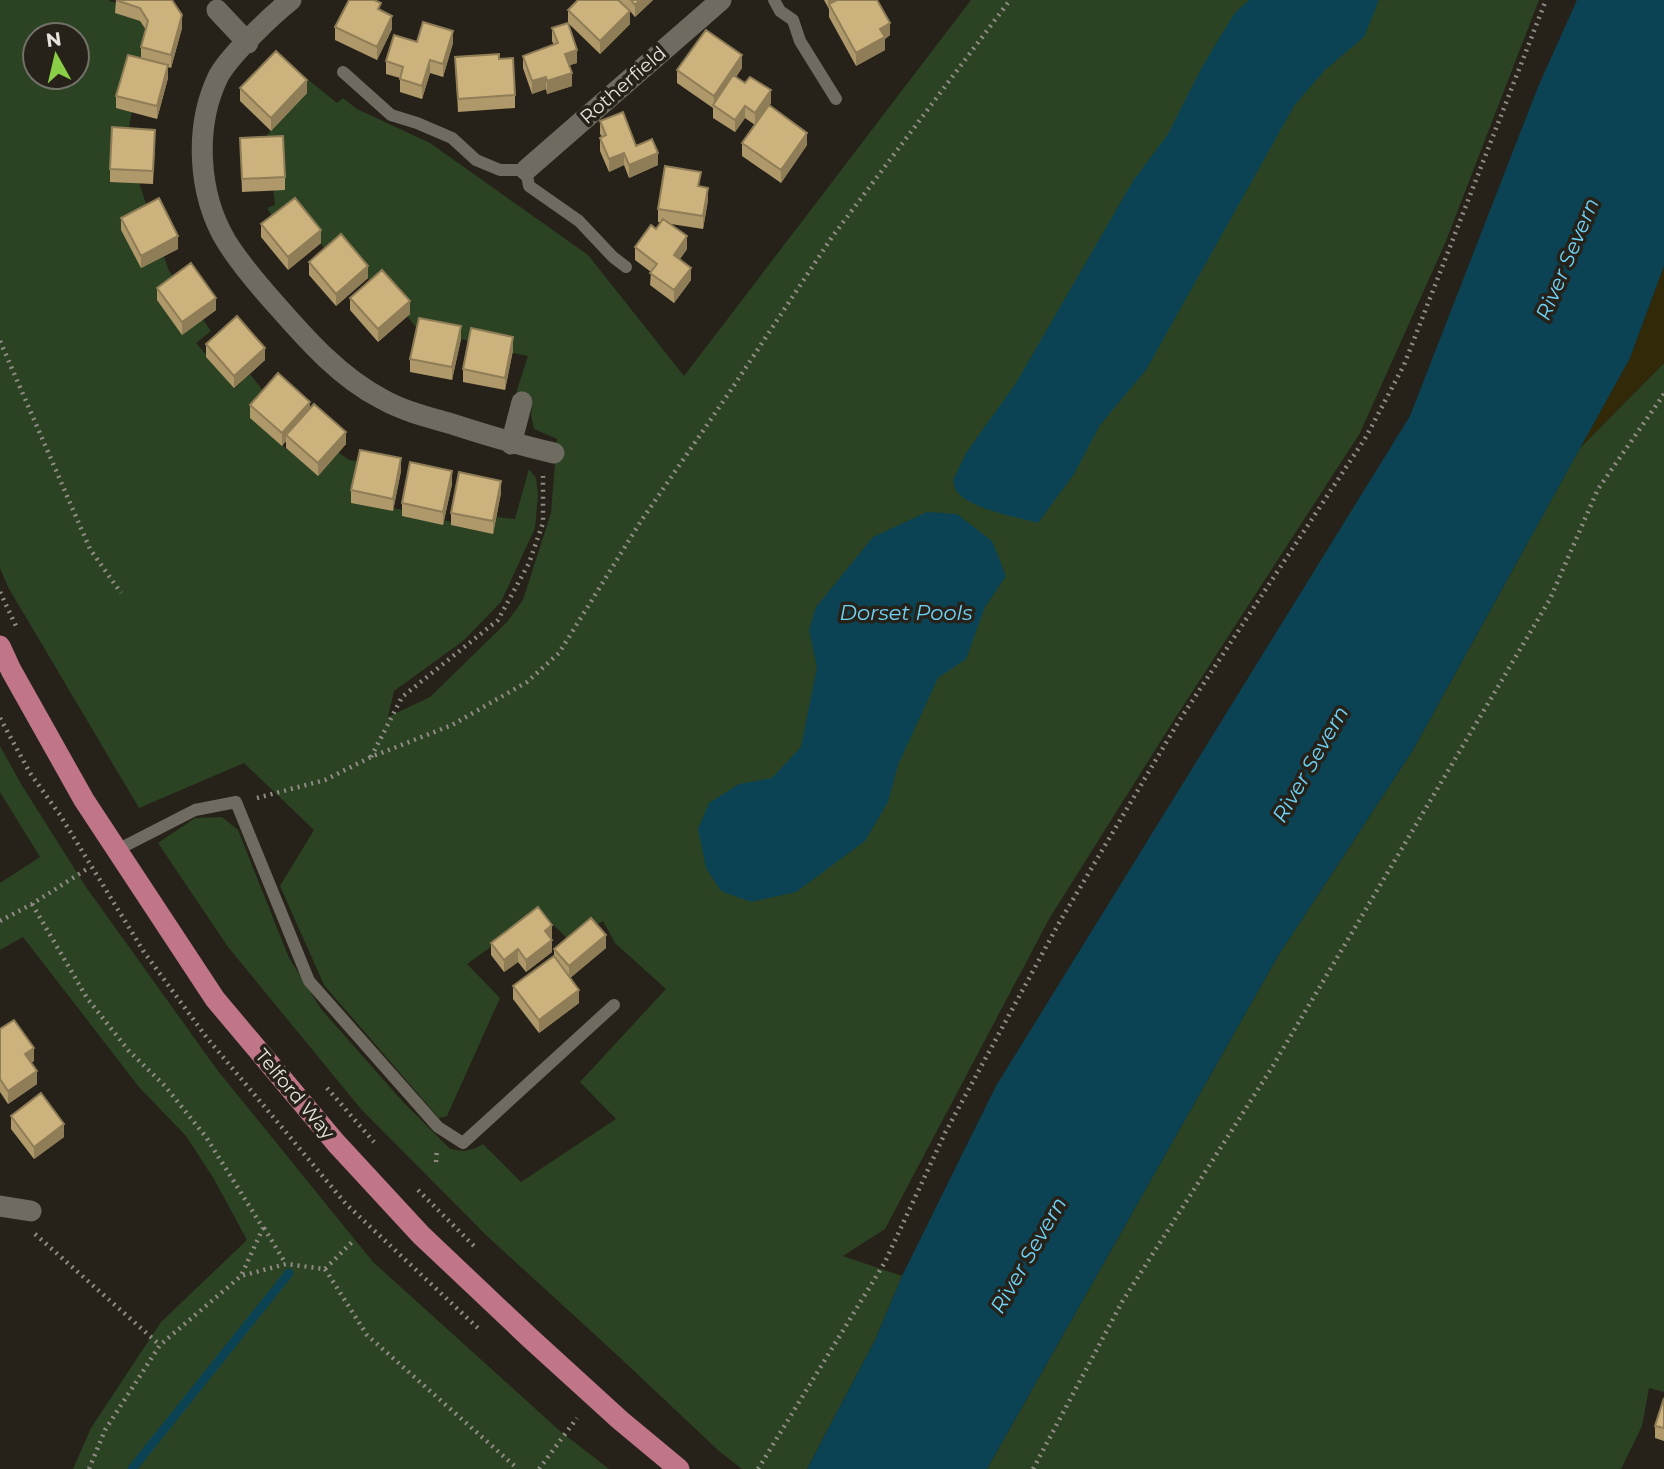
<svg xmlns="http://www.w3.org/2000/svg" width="1664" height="1469" font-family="Montserrat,sans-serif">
  <rect width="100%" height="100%" fill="#262219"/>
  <path fill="#2b4322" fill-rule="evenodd" d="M0 0H108L118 4 116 13 140 21 148 34 126 141 110 181 139 183 169 271 211 331 196 343 235 388 250 374 268 397 282 445 318 475 338 452 349 460 360 462 392 511 394 508 452 522 496 517 515 519 529 469 536 478 538 495 535 528 501 602 463 641 394 691 388 717 430 697 507 622 523 600 551 513 557 439 534 429 531 415 533 399 516 393 528 356 513 353V349L419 331 407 316 409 313 376 288 341 247 329 257 321 243 277 224 267 208 275 205 267 135 307 93 299 85 306 78 337 103 343 98 357 109 430 143 588 255 684 376 971 0H1539L1446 241 1360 433 1174 720 1049 919 885 1229 843 1256 902 1276 876 1338 807 1469H742L719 1451 616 1354 486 1235 361 1109 228 947 158 843 195 818 222 817 238 830 289 958 321 1009 404 1103 450 1149 464 1151 476 1148 483 1144 521 1182 616 1119 580 1082 666 989 615 943 603 921 570 941 540 912 467 964 500 998 447 1116 439 1118 324 985 280 886 314 830 244 763 139 808 8 587 0 568ZM35 35H77V77H35Z
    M1664 363V1392L1649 1388 1642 1426 1621 1469H987L1278 956 1413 750 1580 448Z
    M0 746 21 784 86 887 218 1071 373 1262 560 1431 609 1469H73L91 1428 161 1322 247 1240 214 1179 186 1136 139 1087 23 937 0 950V883L40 857 0 792Z"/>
  <path fill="#312908" d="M1664 266V363L1580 448 1630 358Z"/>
  <path fill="#0b4354" d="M1249 0H1379L1364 37 1325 70 1294 106 1146 370 1100 425 1074 474 1038 523C1019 518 966 508 956 490 954 487 954 483 953 480L966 453 1016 383 1133 181 1168 134 1202 67 1234 14Z
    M1577 0H1664V266L1630 358 1413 750 1278 956 987 1469H807L876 1338 902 1276 996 1086 1410 416 1538 87Z
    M927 512 957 514 992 541 1006 576 985 607 966 659 938 678 898 765 888 802 865 841 796 892 751 902 721 891 706 868 698 829 709 803 739 784 772 778 801 747 817 667 809 630 816 607 873 537Z"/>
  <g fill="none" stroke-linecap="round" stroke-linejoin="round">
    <path stroke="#0b4354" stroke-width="9" d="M132 1469 289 1273"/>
    <path stroke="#8f8c85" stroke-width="4.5" stroke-dasharray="2 5" stroke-linecap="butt" d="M0 341 90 549 121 593
      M0 592 16 626
      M0 718 30 773 60 815 144 952 207 1038 346 1204 481 1331
      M371 757 402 697 498 620 529 563 543 523V476
      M257 798 325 780 371 757 452 725 527 682 559 653 641 521 731 390 832 237 1010 0
      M32 904 87 998 128 1050 165 1086 206 1137 263 1228 241 1276
      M0 921 32 904 90 867
      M327 1088 374 1142
      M436 1162 437 1149
      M418 1190 474 1246
      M264 1228 286 1264
      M35 1234 160 1345
      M325 1269 367 1335 518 1469
      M89 1469 105 1430 160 1345 241 1276 286 1264 325 1269 352 1242
      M539 1469 577 1418
      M758 1469 885 1262 945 1133 1059 923 1179 721 1366 437 1404 365 1546 0
      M1033 1469 1122 1302 1271 1069 1550 599 1598 489 1664 394"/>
    <path stroke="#706b61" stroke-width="12" d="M774 0 780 11 793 20 800 41 836 99
      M343 72 391 115 417 123 452 138 476 160 500 170H526L529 186 579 221 613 257 626 267
      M117 850 195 810 236 802 309 981 438 1127 463 1143 614 1005"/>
    <path stroke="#706b61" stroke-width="21" d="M291 0C272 15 228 57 218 77 194 127 198 194 226 241 241 265 260 287 279 308 308 341 341 378 382 399 403 411 428 417 452 424 486 435 519 445 554 453
      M217 10 248 43
      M526 170 721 0
      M511 444 522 402
      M0 1206 31 1211"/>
    <path stroke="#c07589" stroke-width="21" d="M0 646 11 670 84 800 215 999 336 1143 421 1235 530 1338 620 1420 679 1469"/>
  </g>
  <path fill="#af996b" d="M116 0H172L182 28 171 68 168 67V78L157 119 116 108V96L141 58V47L146 30 140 21 115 13Z
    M618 0H653L635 17 630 11V24L600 54 568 23V10Z
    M824 0H877L890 35 885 39V50L856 66 829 17V9Z
    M381 11 392 29 377 60 335 40V27Z
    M552 28 577 63 569 65 572 86 547 94 546 89 532 94 523 68V56L554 45 552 41Z
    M417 42 453 43 443 77 430 73 422 99 400 92V78L386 74V61Z
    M455 57 499 59 515 95V108L458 112Z
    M742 68 736 77 771 103 769 106 807 145 781 183 742 156V143L755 125 745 118 735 132 713 118V108L677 83V70Z
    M240 88 307 93 271 131 240 101Z
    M600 121 636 146 658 165 629 178 624 165 609 172 600 151V138L602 137 600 134Z
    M240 138 285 177V190L242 192Z
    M155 142 153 184 110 182V169Z
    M700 186 708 200 703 229 671 224 687 249 680 259 691 280 674 303 650 285 651 272 635 260V247L656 229 661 222H658V209Z
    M121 218 178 249 141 268 121 230Z
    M261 224 321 243 288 270 261 237Z
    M309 262 368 278 336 306 309 275Z
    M157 288 216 310 182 335 157 300Z
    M350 298 410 314 378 342 350 310Z
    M461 339 452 380 410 372V359Z
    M206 344 265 360 234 388 206 357Z
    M513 350 505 390 463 382V369Z
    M250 405 310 408 346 444 318 476 286 448V441L282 446 250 418Z
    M401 471 393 511 351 503V490Z
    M452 484 443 525 402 516V503Z
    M501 493 493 534 451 525V513Z
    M552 938V952L526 972 518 962 504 972 491 955V943Z
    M606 948 570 978 579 1003 539 1033 513 999V986L554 957V949Z
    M0 1029 34 1061 31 1063 37 1084 8 1104 0 1092Z
    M11 1116 64 1137 34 1159 11 1129Z
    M1664 1398V1441L1655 1438V1426Z"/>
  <path fill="#8f7d57" d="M640 0H653L635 17V5Z
    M828 0H847L829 4 828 9Z
    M630 11V24L600 54V41Z
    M182 15V28L171 68V55Z
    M392 16V29L377 60V47Z
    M890 23V35L885 39V50L856 66V53L880 29Z
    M453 31V43L443 77V64Z
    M577 50V63L565 67V54Z
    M742 55V68L715 107 714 106V96Z
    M430 60V73L422 99V86Z
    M168 65V78L157 119V106Z
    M572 73V86L547 94V81Z
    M546 77V89L532 94V81Z
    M307 80V93L271 131V118Z
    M771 90V103L755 126V113Z
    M745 106V118L735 132V120Z
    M807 133V145L781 183V170Z
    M624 153V165L609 172V159Z
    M658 153V165L629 178V165Z
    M708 188V200L703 229V216Z
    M321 230V243L288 270V257Z
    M178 236V249L141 268V256Z
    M687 236V249L674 267V255Z
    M368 266V278L336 306V294Z
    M691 268V280L674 303V290Z
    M216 298V310L182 335V322Z
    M410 301V314L378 342V329Z
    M461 326V339L452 380V367Z
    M513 337V350L505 390V378Z
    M265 348V360L234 388V376Z
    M310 402V414L286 435V441L282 446V433Z
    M346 432V444L318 476V463Z
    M401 458V471L393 511V499Z
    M452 471V484L443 525V512Z
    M501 481V493L493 534V521Z
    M552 925V938L545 944V931Z
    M606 935V948L569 979V966Z
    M552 940V952L526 972V960Z
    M518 949V962L504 972V960Z
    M579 990V1003L539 1033V1020Z
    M34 1048V1061L25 1067V1054Z
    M37 1071V1084L8 1104V1091Z
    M64 1124V1137L34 1159V1147Z"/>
  <path fill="#ccb27c" stroke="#8f7d57" stroke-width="2" d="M116 0H172L182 15 171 55 141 47 148 21 140 8Z
    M349 0H374L381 3 378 9 392 16 377 47 335 27Z
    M578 0H618L630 11 600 41 568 10Z
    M631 0H640L635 5Z
    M837 0H877L890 23 880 29 885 37 856 53 829 4Z
    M423 22 453 31 443 64 430 60 422 86 400 79 403 67 386 61 394 35 417 42Z
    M568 23 577 50 565 54 572 73 547 81 546 77 532 81 523 56 558 43 552 28Z
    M706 30 742 55 714 96 677 70Z
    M276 51 307 80 271 118 240 88Z
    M499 54V59L513 58 515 95 458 99 455 57Z
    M128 55 168 65 157 106 116 96Z
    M733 75 745 83 750 77 771 90 755 113 745 106 735 120 713 105Z
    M769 105 807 133 781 170 742 143Z
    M623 112 636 146 652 139 658 153 629 165 624 153 609 159 600 138 606 135 600 121Z
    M112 127 155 130 153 171 110 169Z
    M283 136 285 177 242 179 240 138Z
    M665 166 701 172 698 186 708 188 703 216 658 209Z
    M159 198 178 236 141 256 121 218Z
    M295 198 321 230 288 257 261 224Z
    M663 219 687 236 674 255 691 268 674 290 650 273 657 264 635 247 651 225 656 229Z
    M341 234 368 266 336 294 309 262Z
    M191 263 216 298 182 322 157 288Z
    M382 270 410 301 378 329 350 298Z
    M237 316 265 348 234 376 206 344Z
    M419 318 461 326 452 367 410 359Z
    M471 328 513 337 505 378 463 369Z
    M278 373 310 402 282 433 250 405Z
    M314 404 346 432 318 463 286 435Z
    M360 450 401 458 393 499 351 490Z
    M410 462 452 471 443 512 402 503Z
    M459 472 501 481 493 521 451 513Z
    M538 907 552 925 545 931 552 940 526 960 518 949 504 960 491 943Z
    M591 918 606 935 569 966 554 949Z
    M554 956 579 990 539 1020 513 986Z
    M14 1020 34 1048 25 1054 37 1071 8 1091 0 1079V1029Z
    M41 1093 64 1124 34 1147 11 1116Z
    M1664 1398V1428L1655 1426Z"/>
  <g text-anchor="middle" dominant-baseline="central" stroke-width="7" stroke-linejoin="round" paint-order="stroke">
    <g font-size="19" fill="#e7e4de" stroke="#262219">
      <text transform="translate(623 85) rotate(-41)">Rotherfield</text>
      <text transform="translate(295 1094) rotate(50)">Telford Way</text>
    </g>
    <g font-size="21" font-style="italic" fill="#6fd4f8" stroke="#262219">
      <text transform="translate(1567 259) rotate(-67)">River Severn</text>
      <text x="906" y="612">Dorset Pools</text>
      <text transform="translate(1310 764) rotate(-60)">River Severn</text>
      <text transform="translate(1028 1255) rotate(-60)">River Severn</text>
    </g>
  </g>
  <g transform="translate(56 56) rotate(352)"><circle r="33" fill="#262219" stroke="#737068" stroke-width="2"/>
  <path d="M0-5L12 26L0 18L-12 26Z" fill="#8ace48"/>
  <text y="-10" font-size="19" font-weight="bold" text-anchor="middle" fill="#e7e4de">N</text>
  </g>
</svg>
